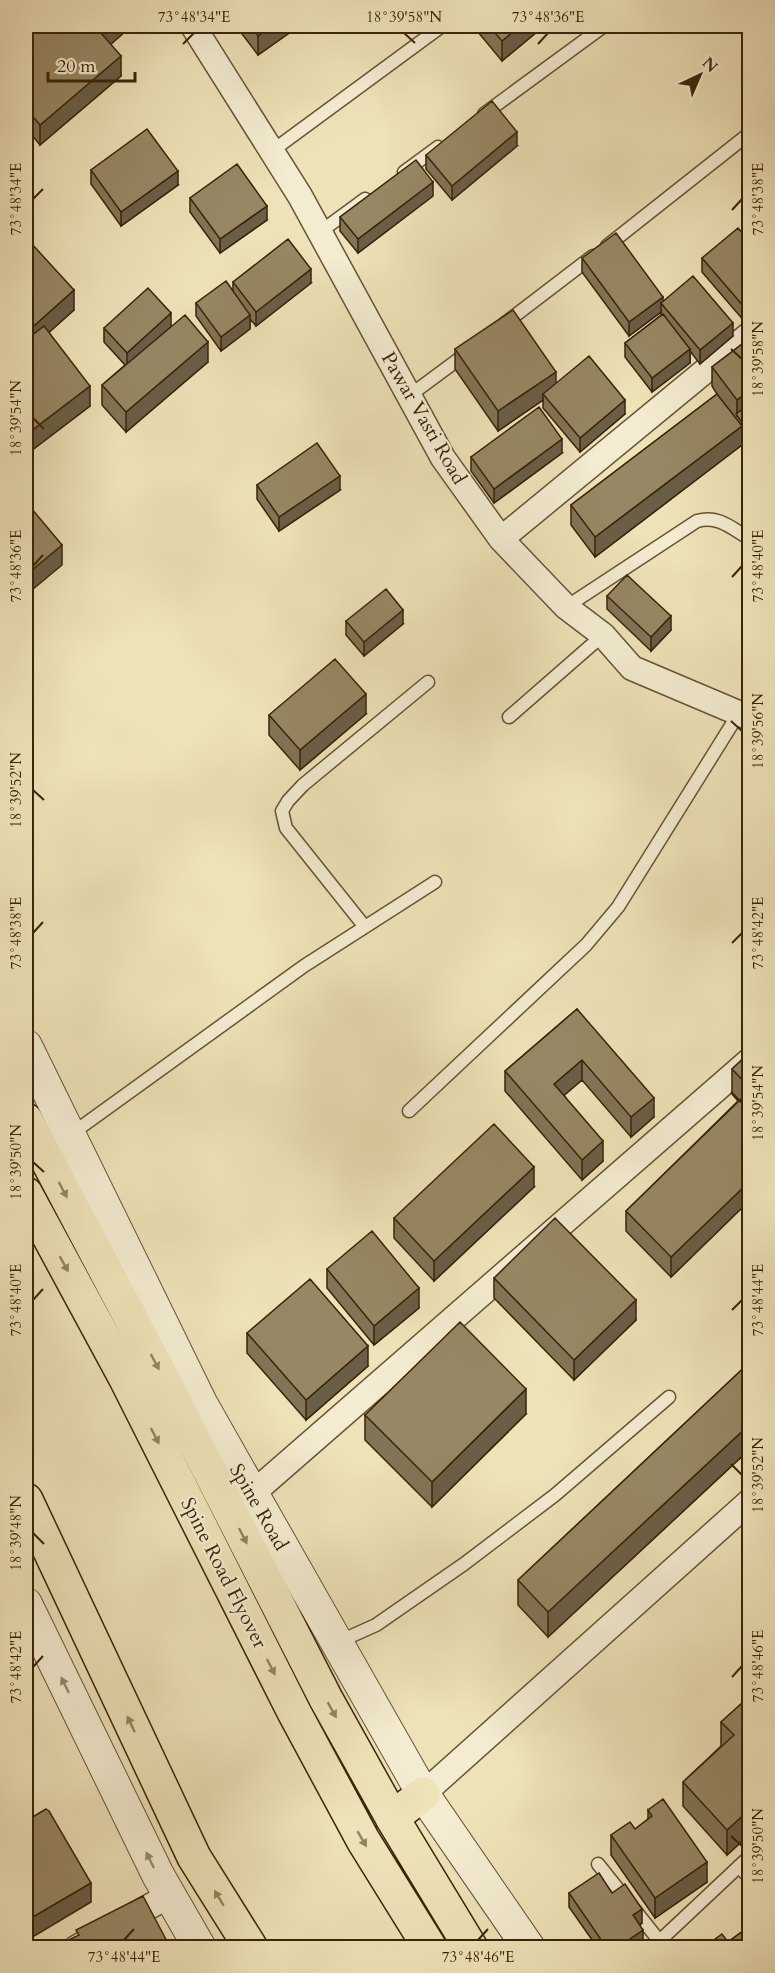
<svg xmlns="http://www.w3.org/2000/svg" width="775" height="1973" font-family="Cardo,serif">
  <rect width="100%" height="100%" fill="#eee2b8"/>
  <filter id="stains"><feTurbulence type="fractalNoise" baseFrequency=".00333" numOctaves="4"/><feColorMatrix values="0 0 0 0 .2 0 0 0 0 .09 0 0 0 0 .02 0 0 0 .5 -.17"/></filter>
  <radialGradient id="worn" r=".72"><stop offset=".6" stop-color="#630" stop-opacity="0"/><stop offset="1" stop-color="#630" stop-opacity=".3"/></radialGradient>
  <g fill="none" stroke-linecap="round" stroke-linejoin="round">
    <defs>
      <path id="service" d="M484 114 604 26
        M272 151 442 26
        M404 172 438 147
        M320 232 365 199
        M607 246 750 133
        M504 324 593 256
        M409 396 467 353
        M566 607 697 521C719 515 731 528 750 539
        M509 717 603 635
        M365 927 286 828 282 811 288 801 303 785 428 682
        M409 1111 586 945 618 907 739 713
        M70 1135 304 966 435 882
        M338 1642 376 1625 464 1564 555 1495 669 1397
        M598 1864 665 1948
        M739 1866 750 1879
        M652 1948 750 1856"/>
      <path id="minor" d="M193 26 300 196 443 458 501 539 566 607 603 635 632 668 750 718
        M26 28 28 26
        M501 539 750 334
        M252 1494 750 1060
        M423 1794 750 1501
        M76 1948 170 1895"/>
      <path id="tertiary" d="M26 1046 202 1405 423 1794 529 1948
        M26 1604 158 1875 200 1948"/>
      <path id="primary" d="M26 1120 156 1366 326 1699 394 1821 471 1948
        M26 1194 126 1379 294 1712 363 1840 430 1948
        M26 1500 194 1857 251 1948
        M392 1818 423 1794"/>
    </defs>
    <use href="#service" stroke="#665434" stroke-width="15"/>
    <use href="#minor" stroke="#665434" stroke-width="27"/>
    <use href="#tertiary" stroke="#665434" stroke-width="34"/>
    <use href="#primary" stroke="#392408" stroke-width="36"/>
    <use href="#service" stroke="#f4ecd1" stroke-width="12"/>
    <use href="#minor" stroke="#f4ecd1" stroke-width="24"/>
    <use href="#tertiary" stroke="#f4ecd1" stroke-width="32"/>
    <use href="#primary" stroke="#eee2b8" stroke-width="33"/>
  </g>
  <path fill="#827456" stroke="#392408" stroke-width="1.5" d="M129 26V28L111 44 121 76 40 145 26 128V38Z
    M236 26H299L258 55Z
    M473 26H544L502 61Z
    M517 146 452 200 426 169V155Z
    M91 170 178 185 121 226 91 184Z
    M433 196 358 253 340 231V217Z
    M190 198 267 220 220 253 190 212Z
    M750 242V318L745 322 702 272V258Z
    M26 248 74 310 49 332 90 406 27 454V460L26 461Z
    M582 258 663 302 733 336 700 364 690 351V363L652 392 625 357V343L661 315V312L629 336 582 272Z
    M233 282 311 283 256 326 250 319V329L221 351 196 316V303L233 290Z
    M171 326 208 362 126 432 102 405V385L125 365 104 342V328Z
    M750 338V447L742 437V445L595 557 571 525V505L717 394 712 386V367Z
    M455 349 556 384 625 414 580 452 543 408V400L498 431 455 369Z
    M562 453 494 503 471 471V457Z
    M257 485 340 490 279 531 257 499Z
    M607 596 671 630 651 651 607 609Z
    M346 621 403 624 364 656 346 635Z
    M366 714 300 770 269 735V715Z
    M577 1009 654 1117 631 1137 582 1080 564 1095 603 1161 582 1180 505 1091V1071Z
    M750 1052V1200L671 1277 626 1231V1211L738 1101 732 1094V1069Z
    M534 1187 434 1281 394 1238V1218Z
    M327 1269 419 1308 374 1345 327 1288Z
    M494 1278 636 1320 574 1380 494 1298Z
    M247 1333 368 1366 306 1420 247 1353Z
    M750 1362V1449L548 1637 518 1605V1580Z
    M526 1414 432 1507 365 1440V1415Z
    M750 1696V1834L727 1855 683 1806V1782L721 1746V1722Z
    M648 1810 707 1882 655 1918 611 1855V1835L635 1829 648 1819Z
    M569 1893H612L642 1923 640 1925 643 1944 639 1947H597L569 1907Z
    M750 1914V1947L728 1942 744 1930V1918Z"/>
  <path fill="#6a5e46" stroke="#392408" stroke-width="1.5" d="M109 26H129V28L101 53V33Z
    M272 26H299L258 55V36Z
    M520 26H544L502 61V41Z
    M121 56V76L40 145V125Z
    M517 132V146L452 200V186Z
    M178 171V185L121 226V212Z
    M433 182V196L358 253V239Z
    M267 206V220L220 253V239Z
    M311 269V283L256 326V312Z
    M74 290V310L26 353V333Z
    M663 297V305L661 303V312L629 336V322Z
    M750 305V318L745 322V308Z
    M171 313V327L127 367V353Z
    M250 315V329L221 351V337Z
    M733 323V336L700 364V350Z
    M208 342V362L126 432V412Z
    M690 349V363L652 392V378Z
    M556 372V392L543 394V400L498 431V411Z
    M90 386V406L27 454V434Z
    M750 390V410L737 416V400Z
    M625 400V414L580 452V438Z
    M742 426V445L595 557V537Z
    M562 439V453L494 503V489Z
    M27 446V460L26 461V447Z
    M340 476V490L279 531V517Z
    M62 545V565L26 595V575Z
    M403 610V624L364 656V642Z
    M671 616V630L651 651V637Z
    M366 694V714L300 770V750Z
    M582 1060V1080L554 1104V1084Z
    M654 1098V1117L631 1137V1117Z
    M603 1141V1161L582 1180V1160Z
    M534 1167V1187L434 1281V1261Z
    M750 1181V1200L671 1277V1257Z
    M419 1288V1308L374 1345V1326Z
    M636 1300V1320L574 1380V1360Z
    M368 1346V1366L306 1420V1400Z
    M526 1389V1414L432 1507V1482Z
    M750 1424V1449L548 1637V1612Z
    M750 1809V1834L727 1855V1830Z
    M707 1862V1882L655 1918V1898Z
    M91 1883V1902L26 1941V1921Z
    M642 1909V1923L633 1929V1915Z
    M643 1930V1944L639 1947H618Z"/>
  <path fill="#978764" stroke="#392408" stroke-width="1.5" d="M40 26H109L101 33 121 56 40 125 26 108V38Z
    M251 26H272L258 36Z
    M489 26H520L502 41Z
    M492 101 517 132 452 186 426 155Z
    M147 129 178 171 121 212 91 170Z
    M416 160 433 182 358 239 340 217Z
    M237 164 267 206 220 239 190 198Z
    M738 228 750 242V305L745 308 702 258Z
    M616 233 663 297 629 322 582 258Z
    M288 239 311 269 256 312 233 282Z
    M31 243 74 290 26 333V248Z
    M693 276 733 323 700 350 661 303Z
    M226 281 250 315 221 337 196 303Z
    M148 288 171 313 127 353 104 328Z
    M513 310 556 372 498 411 455 349Z
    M663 314 690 349 652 378 625 343Z
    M185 315 208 342 126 412 102 385Z
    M44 326 90 386 27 434 26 432V340Z
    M750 338V390L737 400 712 367Z
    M589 356 625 400 580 438 543 394Z
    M717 394 742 426 595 537 571 505Z
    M750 404V434L736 414Z
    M539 407 562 439 494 489 471 457Z
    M317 443 340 476 279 517 257 485Z
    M26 502 62 545 26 575Z
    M627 575 671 616 651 637 607 596Z
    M386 589 403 610 364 642 346 621Z
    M335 659 366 694 300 750 269 715Z
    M577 1009 654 1098 631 1117 582 1060 554 1084 603 1141 582 1160 505 1071Z
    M750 1052V1088L732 1069Z
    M742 1098 750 1106V1181L671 1257 626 1211Z
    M494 1124 534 1167 434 1261 394 1218Z
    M555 1218 636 1300 574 1360 494 1278Z
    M372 1231 419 1288 374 1326 327 1269Z
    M310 1279 368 1346 306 1400 247 1333Z
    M460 1322 526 1389 432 1482 365 1415Z
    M750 1362V1424L548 1612 518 1580Z
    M750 1696V1809L727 1830 683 1782 734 1735 721 1722Z
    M663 1799 707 1862 655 1898 611 1835 630 1822 635 1829 652 1816 648 1810Z
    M46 1809 49 1811 91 1883 26 1921V1821Z
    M599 1873 612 1893 625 1884 642 1909 633 1915 643 1930 618 1947H606L569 1893Z
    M143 1896 170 1947H54L79 1935 76 1930Z
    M750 1914V1926L744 1918Z
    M750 1926V1947H704L722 1934 728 1942Z"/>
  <defs><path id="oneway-solid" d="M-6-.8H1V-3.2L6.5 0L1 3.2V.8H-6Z" transform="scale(1.5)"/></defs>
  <g fill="#948360">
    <use href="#oneway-solid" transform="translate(63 1190) rotate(62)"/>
    <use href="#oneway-solid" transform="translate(64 1264) rotate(61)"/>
    <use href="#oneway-solid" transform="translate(155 1362) rotate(62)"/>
    <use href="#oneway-solid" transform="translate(155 1436) rotate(63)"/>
    <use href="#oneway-solid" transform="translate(243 1536) rotate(63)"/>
    <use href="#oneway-solid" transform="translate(271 1667) rotate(63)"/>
    <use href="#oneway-solid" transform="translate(332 1710) rotate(61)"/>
    <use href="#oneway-solid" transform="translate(131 1724) rotate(-115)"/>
    <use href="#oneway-solid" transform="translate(362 1839) rotate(60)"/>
    <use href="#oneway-solid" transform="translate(219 1898) rotate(-121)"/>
  </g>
  <g fill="#96886c">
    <use href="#oneway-solid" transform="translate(65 1685) rotate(-116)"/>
    <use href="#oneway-solid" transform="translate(150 1860) rotate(-116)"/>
  </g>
  <path fill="none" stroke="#392408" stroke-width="2" d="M404 33 415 43M183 44 194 33M538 44 548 33M33 199 43 189M732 210 742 199M731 349 742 359M33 418 44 429M33 566 43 555M732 577 742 566M731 721 742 731M33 790 44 800M33 933 43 922M732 943 742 933M731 1092 742 1103M33 1162 44 1172M33 1300 43 1289M732 1310 742 1300M731 1464 742 1475M33 1533 44 1544M33 1667 43 1656M732 1677 742 1666M731 1836 742 1846M124 1940 134 1929M478 1940 488 1929"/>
  <g text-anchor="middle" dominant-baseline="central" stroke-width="4.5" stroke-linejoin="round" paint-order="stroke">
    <g font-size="20" fill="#392408" stroke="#f4ecd1">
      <text transform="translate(424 418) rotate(60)">Pawar Vasti Road</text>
      <text transform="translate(259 1507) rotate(60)">Spine Road</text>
      <text transform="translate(224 1573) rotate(63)">Spine Road Flyover</text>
    </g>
  </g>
  <rect width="775" height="1973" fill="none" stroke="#eee2b8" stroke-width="66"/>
  <g transform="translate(700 75) rotate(44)" stroke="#f4ecd1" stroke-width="4.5" paint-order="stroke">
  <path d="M0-4.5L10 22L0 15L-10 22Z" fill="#392408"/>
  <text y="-9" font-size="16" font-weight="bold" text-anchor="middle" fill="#392408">N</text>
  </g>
  <path d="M48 72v9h87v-9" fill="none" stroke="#392408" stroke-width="3"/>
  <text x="57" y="72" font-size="18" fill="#392408" stroke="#f4ecd1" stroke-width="4.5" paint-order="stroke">20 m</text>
  <rect x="33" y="33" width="709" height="1907" fill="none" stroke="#392408" stroke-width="2"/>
  <g font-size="15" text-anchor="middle" fill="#392408">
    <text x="194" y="22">73°48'34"E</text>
    <text x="404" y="22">18°39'58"N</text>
    <text x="548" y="22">73°48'36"E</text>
    <text transform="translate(758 199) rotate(-90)" y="5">73°48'38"E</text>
    <text transform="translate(16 199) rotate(-90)" y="5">73°48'34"E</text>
    <text transform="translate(758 359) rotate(-90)" y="5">18°39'58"N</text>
    <text transform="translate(16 418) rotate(-90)" y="5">18°39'54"N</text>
    <text transform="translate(758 566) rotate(-90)" y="5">73°48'40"E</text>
    <text transform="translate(16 566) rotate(-90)" y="5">73°48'36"E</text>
    <text transform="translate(758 731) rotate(-90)" y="5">18°39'56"N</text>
    <text transform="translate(16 790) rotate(-90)" y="5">18°39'52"N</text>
    <text transform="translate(758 933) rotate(-90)" y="5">73°48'42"E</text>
    <text transform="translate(16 933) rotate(-90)" y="5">73°48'38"E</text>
    <text transform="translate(758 1103) rotate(-90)" y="5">18°39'54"N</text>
    <text transform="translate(16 1162) rotate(-90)" y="5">18°39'50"N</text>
    <text transform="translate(758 1300) rotate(-90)" y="5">73°48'44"E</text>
    <text transform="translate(16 1300) rotate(-90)" y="5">73°48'40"E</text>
    <text transform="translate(758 1475) rotate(-90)" y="5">18°39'52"N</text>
    <text transform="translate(16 1533) rotate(-90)" y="5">18°39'48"N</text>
    <text transform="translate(758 1666) rotate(-90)" y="5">73°48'46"E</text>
    <text transform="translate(16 1667) rotate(-90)" y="5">73°48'42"E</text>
    <text transform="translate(758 1846) rotate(-90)" y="5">18°39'50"N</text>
    <text x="124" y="1962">73°48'44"E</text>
    <text x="478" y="1962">73°48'46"E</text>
  </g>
  <rect width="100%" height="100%" filter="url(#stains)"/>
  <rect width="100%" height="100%" fill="url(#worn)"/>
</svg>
